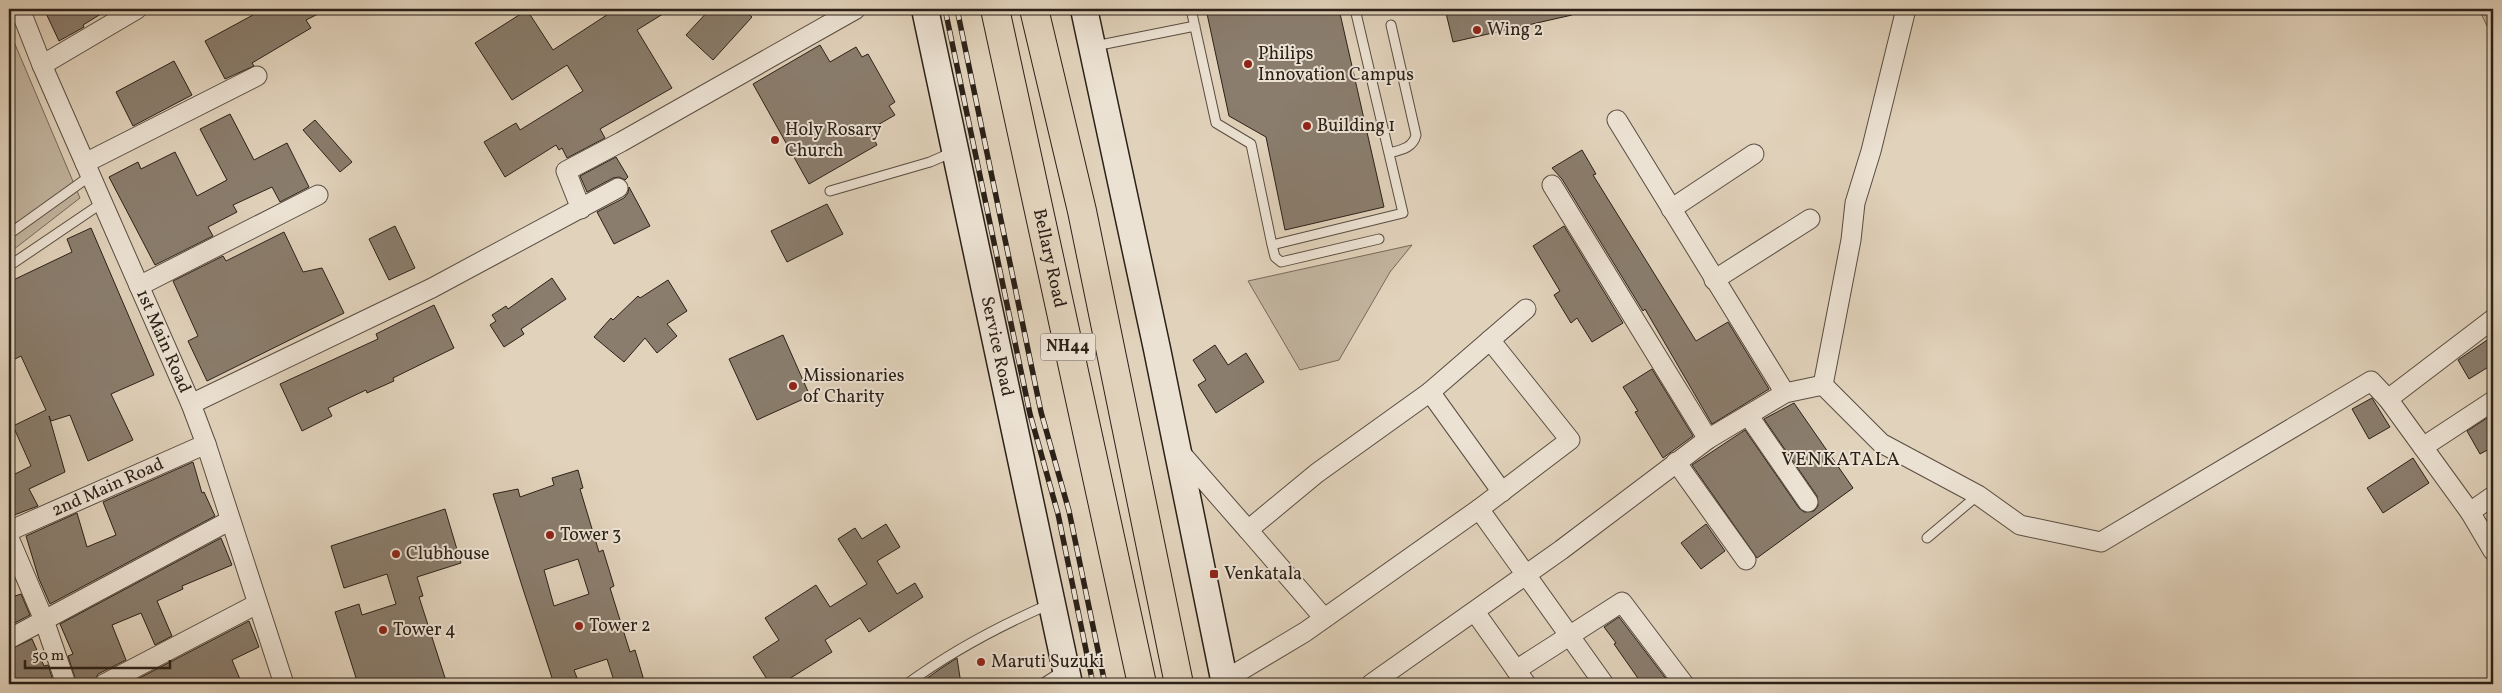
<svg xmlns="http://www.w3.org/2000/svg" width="2502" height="693" font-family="Vollkorn,serif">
  <rect width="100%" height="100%" fill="#e1d2bb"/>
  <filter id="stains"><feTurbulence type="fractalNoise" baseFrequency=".004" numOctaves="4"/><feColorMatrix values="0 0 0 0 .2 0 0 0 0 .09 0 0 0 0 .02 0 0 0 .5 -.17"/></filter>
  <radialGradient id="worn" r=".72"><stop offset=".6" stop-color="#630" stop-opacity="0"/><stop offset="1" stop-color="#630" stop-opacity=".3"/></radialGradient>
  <path fill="#c2b49f" stroke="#766a5c" d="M2479 9H2493V39Z
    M9 30 80 198 9 253Z
    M1412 245 1390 272 1339 360 1300 370 1248 281Z"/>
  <path fill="#8a7d6d" stroke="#2b2118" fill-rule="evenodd" d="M44 9H109L83 25 84 27 59 41Z
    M264 9H328L306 20 311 28 252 63 254 66 225 79 205 41Z
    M616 9H671L637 30 672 88 600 129 605 138 567 158 562 148 559 150 556 145 505 177 484 142 516 123 520 130 583 91 567 65 512 100 475 43 527 10 553 50Z
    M710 9H743L752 17 713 60 686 35Z
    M1206 9H1339L1384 207 1285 230 1266 137 1229 116Z
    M1445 9H1571L1572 15 1453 42Z
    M820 45 830 62 856 47 862 57 868 54 895 102 889 106 895 115 869 130 877 145 809 184 753 84Z
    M174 61 192 95 133 126 116 92Z
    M230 114 254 160 287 143 309 187 280 202 272 187 233 205 237 212 208 227 213 236 155 265 109 177 138 162 141 169 175 152 197 196 227 180 200 129Z
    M315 120 352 162 340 172 303 130Z
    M1582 150 1596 174 1593 175 1696 341 1728 322 1769 389 1712 424 1645 309 1643 311 1562 179 1552 168Z
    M616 157 628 177 625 180 619 177 613 178 587 192 580 176Z
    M629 187 650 226 614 244 597 212 624 198 628 193Z
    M827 204 843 234 787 262 771 231Z
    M395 226 415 268 389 280 369 239Z
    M1564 226 1623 323 1592 342 1577 318 1571 323 1554 295 1560 291 1533 246Z
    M91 228 154 375 111 394 133 440 88 461 70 415 51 421 49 416 65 472 29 489 38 506 9 517V477L31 466 13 426 46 410 21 356 9 362V282L72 252 67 239Z
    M284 232 303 272 322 268 344 313 207 381 188 341 198 336 173 281 223 256 226 261Z
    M552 278 566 299 521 329 524 334 504 347 490 325 496 321 492 315 506 306 508 309Z
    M668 280 687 311 667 324 677 336 657 353 645 338 624 362 594 337 611 318 613 320 638 296 640 298Z
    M434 305 454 348 393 378 394 381 367 393 366 390 328 408 332 416 302 431 280 384 378 339 376 334Z
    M783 335 810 396 757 420 729 359Z
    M2493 336V364L2469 379 2458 360Z
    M1215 345 1228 365 1246 353 1264 382 1216 413 1198 385 1206 380 1193 360Z
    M1652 369 1693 436 1663 458 1635 412 1638 411 1623 387Z
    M2372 398 2390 427 2369 439 2352 409Z
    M1794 403 1853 488 1757 558 1692 465 1745 430 1799 508 1804 512 1814 511 1818 506 1817 496 1764 419Z
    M2487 418 2493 429V447L2480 454 2467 431Z
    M2413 458 2429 483 2383 513 2367 488Z
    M193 462 202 493 204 492 215 516 50 604 39 579 26 536 77 513 87 547 116 535 103 502Z
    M578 470 583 488 580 489 599 552 603 550 614 586 610 588 630 652 635 650 645 684H615L607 659 574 670 577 678 568 680 569 684H554L523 589 493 494 518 489 520 497 554 485 552 478ZM578 559 589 594 554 606 544 570Z
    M445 509 461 563 417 577 423 596 419 597 447 684H358L335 612 359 604 362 615 396 604 387 574 344 588 331 546Z
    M886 524 900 547 877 561 897 594 915 583 923 597 869 632 860 618 825 640 832 652 781 684H770L753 657 779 640 765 618 816 585 830 607 867 584 838 539 855 528 862 539Z
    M1706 524 1725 551 1701 569 1681 543Z
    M221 538 232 565 182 586 183 589 157 601 172 636 155 645 141 613 112 625 126 660 98 674 93 684H77L68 656 73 654 60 624Z
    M9 590 12 597 21 594 30 615 9 626Z
    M1619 617 1670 684H1642L1614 644 1616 643 1604 627Z
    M249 621 259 647 232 660 242 684H128Z
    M32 639 44 666 48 665 54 684H9V650Z
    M957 658 961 684H919L940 669Z"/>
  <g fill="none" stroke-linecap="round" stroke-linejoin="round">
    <defs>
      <path id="service" d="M1191 9 1216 123 1251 144 1272 245 1403 213 1355 9
        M1095 46 1195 26
        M1389 153C1401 150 1413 148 1416 135L1391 25
        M830 191 930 162 953 152
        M9 234 90 176
        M1272 245 1275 257 1281 262 1379 239
        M9 266 102 203
        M1927 538 1978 495
        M907 684C952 651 999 626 1050 604
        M1042 684 1064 670"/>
      <g id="minor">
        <path id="s1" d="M20 9 42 65 191 404 206 444 284 684"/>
        <path d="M42 65 137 9"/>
        <path d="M1617 120 1785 393"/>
        <path d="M85 163 257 76"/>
        <path d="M1552 185 1708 439"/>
        <path d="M581 209 566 171 621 142 856 9"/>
        <path d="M1671 209 1754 154"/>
        <path d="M1714 280 1810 219"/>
        <path d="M139 286 318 195"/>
        <path d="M2493 319 2388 399 2470 512 2493 551"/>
        <path d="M1823 385 1851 240 1855 203 1871 151 1906 9"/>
        <path d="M1430 392 1502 492"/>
        <path d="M191 404 432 288 618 188"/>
        <path d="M1748 415 1808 502"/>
        <path d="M2423 447 2493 401"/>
        <path d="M1178 450 1248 530"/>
        <path d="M1676 462 1746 560"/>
        <path d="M1479 509 1570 440 1490 340"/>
        <path d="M2470 512 2493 496"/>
        <path id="s2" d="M9 531 206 444"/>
        <path d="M9 538 44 620 66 684"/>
        <path d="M1475 612 1526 684"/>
        <path d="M1324 618 1248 530 1317 473 1430 392 1526 309"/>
        <path d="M9 639 229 521"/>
        <path d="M1516 670 1622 602 1684 684"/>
        <path d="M104 684 257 604"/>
        <path d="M1218 684 1305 632 1479 509 1604 684"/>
        <path d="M1371 684 1561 550 1708 439 1785 393 1823 385 1881 443 1978 495 2020 525 2101 542 2371 381 2388 399"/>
      </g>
      <g id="secondary">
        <path id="s3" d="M925 9 1069 684"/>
        <path d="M1084 9 1157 349 1225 684"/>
      </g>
      <g id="trunk">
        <path id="s4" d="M995 9 1142 684"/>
        <path d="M1034 9 1082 211 1179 684"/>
      </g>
    </defs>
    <use href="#service" stroke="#584d41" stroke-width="11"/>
    <use href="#minor" stroke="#584d41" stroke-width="21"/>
    <use href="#secondary" stroke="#2b2118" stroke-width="29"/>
    <use href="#trunk" stroke="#2b2118" stroke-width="30"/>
    <use href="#service" stroke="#ece2d3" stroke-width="9"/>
    <use href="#minor" stroke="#ece2d3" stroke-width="19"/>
    <use href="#secondary" stroke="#ece2d3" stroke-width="26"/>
    <use href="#trunk" stroke="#e1d2bb" stroke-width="28"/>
    <defs>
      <path id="rail" d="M945 9 1030 414 1058 514 1093 684
        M957 9 1041 412 1069 511 1105 684"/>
    </defs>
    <use href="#rail" stroke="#2b2118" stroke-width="5.5"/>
    <use href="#rail" stroke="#ece2d3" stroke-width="4" stroke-dasharray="11" stroke-linecap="butt"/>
  </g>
  <g fill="#8f2418" stroke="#ece2d3" stroke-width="2">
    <circle cx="1477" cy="30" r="5"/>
    <circle cx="1248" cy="64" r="5"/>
    <circle cx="1307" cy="126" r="5"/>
    <circle cx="775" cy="140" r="5"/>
    <circle cx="793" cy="386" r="5"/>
    <circle cx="550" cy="535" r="5"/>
    <circle cx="396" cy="554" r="5"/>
    <rect x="1209" y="569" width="10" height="10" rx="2.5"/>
    <circle cx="579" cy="626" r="5"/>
    <circle cx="383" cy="630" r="5"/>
    <circle cx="981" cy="662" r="5"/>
  </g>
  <g text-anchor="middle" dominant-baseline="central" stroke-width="4" stroke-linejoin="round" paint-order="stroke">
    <rect fill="#ece2d3" stroke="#655b50" stroke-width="1" x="1040.5" y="333.5" width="55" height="27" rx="4"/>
    <g font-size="16" font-weight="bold" fill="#2b2118">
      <text x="1068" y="347">NH44</text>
    </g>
    <g font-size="18" fill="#2b2118" stroke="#ece2d3" text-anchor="start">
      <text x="1487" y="30">Wing 2</text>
      <text x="1258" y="54">Philips<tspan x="1258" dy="21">Innovation Campus</tspan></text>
      <text x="1317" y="126">Building 1</text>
      <text x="785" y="130">Holy Rosary<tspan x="785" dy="21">Church</tspan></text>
      <text x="803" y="376">Missionaries<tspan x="803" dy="21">of Charity</tspan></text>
      <text x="560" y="535">Tower 3</text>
      <text x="406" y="554">Clubhouse</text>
      <text x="1224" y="574">Venkatala</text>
      <text x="589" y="626">Tower 2</text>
      <text x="393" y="630">Tower 4</text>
      <text x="991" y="662">Maruti Suzuki</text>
    </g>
    <g font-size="18" fill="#2b2118" stroke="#ece2d3">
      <text stroke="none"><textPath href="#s4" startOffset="255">Bellary Road</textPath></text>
      <text stroke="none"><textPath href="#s1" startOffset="362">1st Main Road</textPath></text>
      <text stroke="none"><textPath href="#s3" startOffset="345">Service Road</textPath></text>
      <text stroke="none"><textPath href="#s2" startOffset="108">2nd Main Road</textPath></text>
    </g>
    <g font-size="19" letter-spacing="1" fill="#2b2118" stroke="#ece2d3">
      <text x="1841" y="460">VENKATALA</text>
    </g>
  </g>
  <rect width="2502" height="693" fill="none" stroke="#e1d2bb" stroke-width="30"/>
  <rect x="10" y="10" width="2482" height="673" fill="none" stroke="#2b2118" stroke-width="2.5"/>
  <rect x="15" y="15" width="2472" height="663" fill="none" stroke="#2b2118"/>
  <path d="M25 660v8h145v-8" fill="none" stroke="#2b2118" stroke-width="2.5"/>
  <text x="32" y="660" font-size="15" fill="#2b2118" stroke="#ece2d3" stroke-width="4" paint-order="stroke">50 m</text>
  <rect width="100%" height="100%" filter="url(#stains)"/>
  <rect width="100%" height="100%" fill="url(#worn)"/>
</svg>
